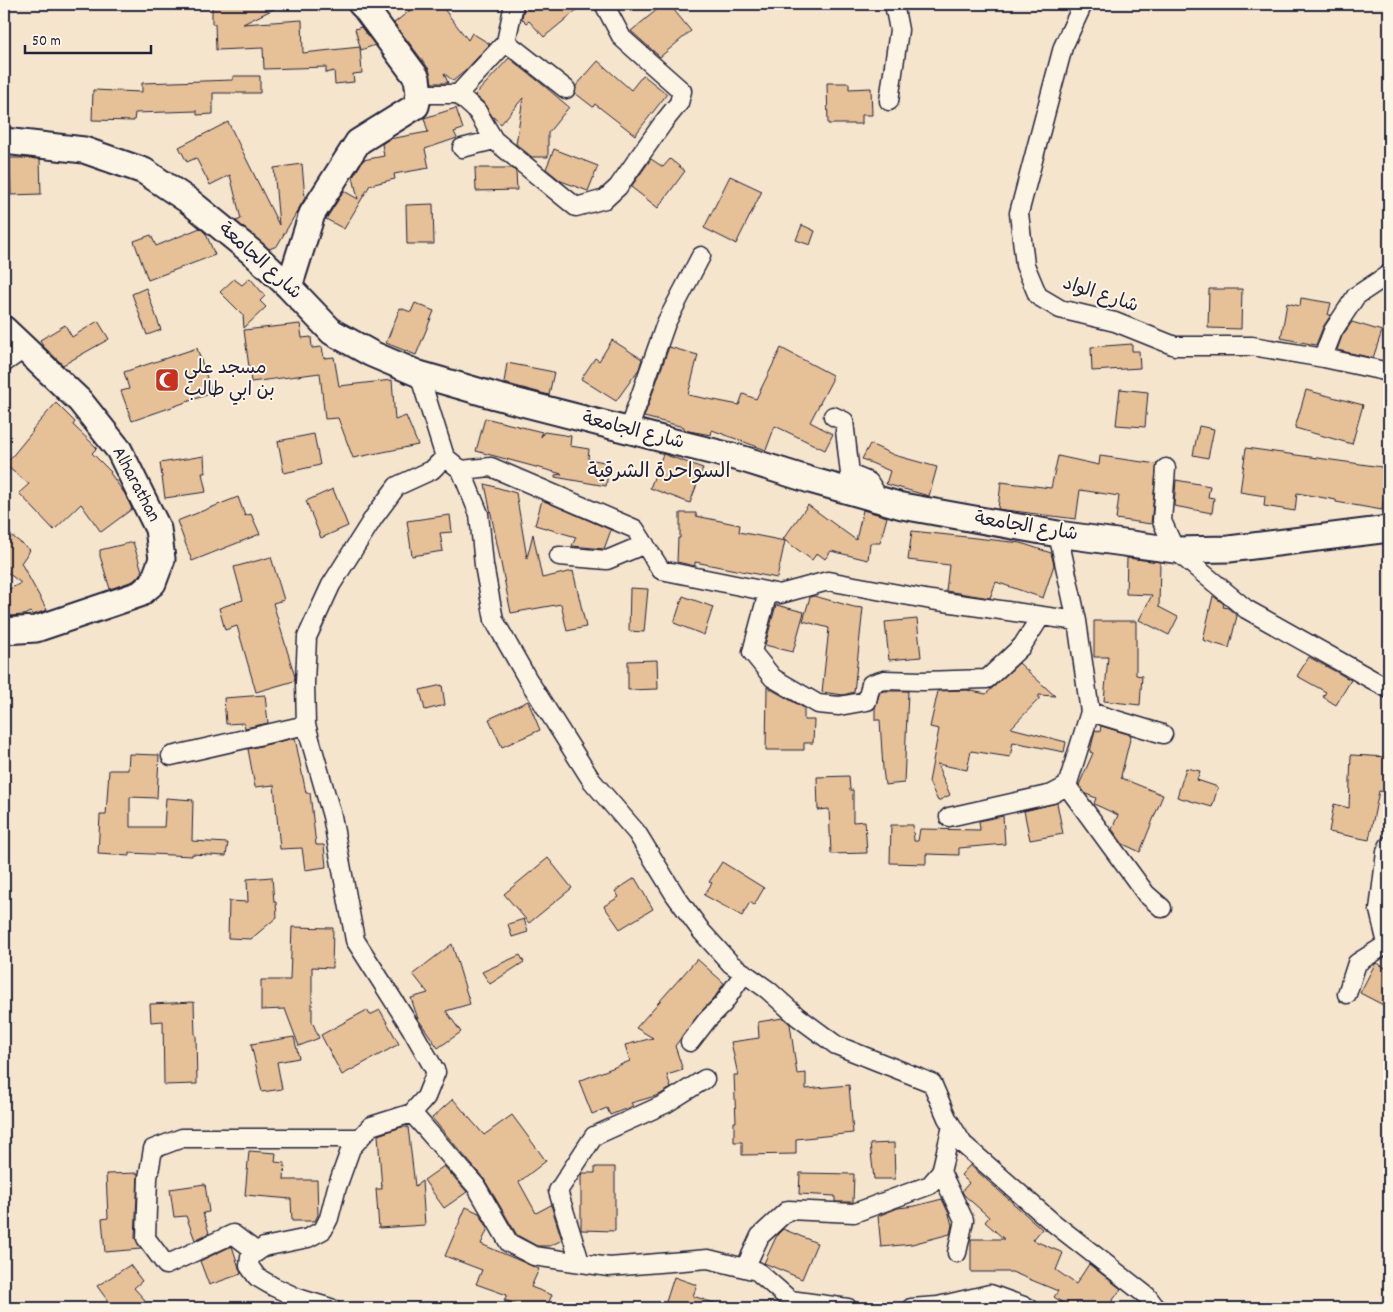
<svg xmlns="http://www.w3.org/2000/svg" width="1393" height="1312" font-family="Dekko,'Playpen Sans Arabic',sans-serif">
  <rect width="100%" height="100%" fill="#f5e5cd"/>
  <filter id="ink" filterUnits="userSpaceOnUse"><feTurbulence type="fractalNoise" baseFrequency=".02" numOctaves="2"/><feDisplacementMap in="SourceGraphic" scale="10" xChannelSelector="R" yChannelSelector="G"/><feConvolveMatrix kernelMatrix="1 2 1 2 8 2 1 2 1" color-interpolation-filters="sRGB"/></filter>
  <g filter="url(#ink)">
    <path fill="#e6c096" stroke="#22223b" d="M212 4H284L243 24 302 20 303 53 360 47 362 73 353 74 354 82 335 84 334 71 326 73V67L264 69 263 48 216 50 215 24H212Z
      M418 4H440L468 40 472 33 490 44 465 71 453 81 444 73 448 83H432L429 69 394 23Z
      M527 4H584L544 37 529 21 526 23 522 19 524 6Z
      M664 4H669L691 31 660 57 631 31Z
      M361 27 375 45 361 50 355 29Z
      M509 58 542 84 569 107 548 133V157H532L516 144 523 98 501 124 492 116 484 103 475 95Z
      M598 61 631 90 643 75 667 94 635 135 595 104 593 107 575 93 576 86Z
      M233 76H260V93H213V114L197 115V111L135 113 134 121 92 120 93 90 142 92V83L233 80Z
      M827 83H849V89L871 88 872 115H862V124H828Z
      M456 108 463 129 454 132 457 138 425 149 429 168 394 174 395 179 370 185 344 229 326 219 344 191 358 199 353 177 363 160 384 156 382 144 389 139 428 132 424 118Z
      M228 122 279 225 274 168 302 164 305 198 277 246 269 249 236 221 241 219 230 175 210 185 196 158 187 162 179 147Z
      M554 149 598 166 588 191 561 181 546 169Z
      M10 158H23L40 159 41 194 11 195Z
      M651 159 663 167 670 159 685 171 658 208 631 187Z
      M475 168H512L516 172 517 190 476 191Z
      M730 176 762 191 736 244 704 228Z
      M433 204 434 244H407L406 205Z
      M802 225 815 231 810 245 796 240Z
      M200 228 206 234 215 255 148 280 134 241 151 235 156 246Z
      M250 278 265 296 260 301 266 307 244 328 243 315 220 292 234 279 242 285Z
      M146 288 161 330 147 335 132 294Z
      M1209 289H1242L1241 329 1208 328Z
      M1301 298 1331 303 1328 315H1331L1323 327 1316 345 1281 338 1287 303 1300 306Z
      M415 303 434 311 416 355 386 343 400 308 411 312Z
      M98 321 109 339 63 365 43 346 40 340 65 325 72 337Z
      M1352 322 1382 331 1373 358 1337 350 1342 336Z
      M300 324 302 338 311 337 312 348 322 347 324 358 334 357 339 386 392 380 395 420 406 416 418 445 353 458 338 418 325 419 320 373 251 382 244 330Z
      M612 340 642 359 639 369 616 401 581 379 595 358 599 361Z
      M1132 344V351H1139L1140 368 1092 371 1091 347Z
      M669 347 698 355 688 395 739 405 743 394 756 399 781 348 832 375V380L810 422 833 434 825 450 775 426 766 450 712 430 711 435 689 431 684 430V427L644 417Z
      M197 348 212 393 132 421 121 391 129 389 124 372Z
      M507 363 554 372 549 395 504 383Z
      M1120 389 1148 392 1145 427 1116 425Z
      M1306 390 1363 405 1352 444 1295 428Z
      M56 403 75 422 73 425 97 448 92 453 111 472 110 473 125 494 132 509 101 532 81 504 54 530 19 493 29 484 5 465 33 431 32 430Z
      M485 418 542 432 541 437 544 432 571 436 570 446 589 449 588 459 610 463 606 486 555 477V475L562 474 476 451Z
      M1199 426 1214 429 1208 458 1193 455Z
      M314 434 320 465 284 473 278 441Z
      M870 444 894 455 937 467 929 496 886 484 890 471 862 459Z
      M1246 448 1389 468 1382 510 1336 502V500L1297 493 1295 511 1264 506 1265 496 1240 492Z
      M663 454 703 468 690 503 650 488Z
      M204 456 205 473H202L206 492 165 498 160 463Z
      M1058 456 1099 465 1100 456 1157 464 1151 524 1116 519 1119 496 1080 490 1076 519 998 509 1001 482 1051 488Z
      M1176 480 1210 486 1208 497 1214 498 1212 513 1174 506Z
      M485 484 516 493 527 558 533 534 542 578 573 571 586 627 567 631 561 604 511 613Z
      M333 489 348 526 321 538 306 501Z
      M238 497 245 516 251 514 260 534 192 561 177 521Z
      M542 500 611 530 604 549 572 546 576 537 535 525Z
      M808 505 856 540 863 510 887 517 880 543H870L868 560 831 551 825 559 817 553 812 560 783 539Z
      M680 513H696V516L740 525 739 532 785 541 777 578 695 562V566L677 562 678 538H680Z
      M450 515 452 532 440 533 443 551 412 556 407 521Z
      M4 530 30 550 21 563 47 610 33 615 30 612 24 615 9 616 4 607V592L21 583 4 570Z
      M912 531 1021 543 1051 553 1054 565 1043 598 996 582 990 598 946 591 949 565 908 560Z
      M133 542 142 571 141 574 133 581 110 589 100 556V550Z
      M271 557 284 600 273 603 295 677 294 681 256 692 237 626 225 630 219 608 243 600 234 567Z
      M1127 558 1160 562 1159 607 1178 617 1169 635 1139 620 1152 595 1126 594Z
      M630 588 648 589 644 632 629 631Z
      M683 596 713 607 704 635 674 623Z
      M814 596 854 607 863 608 854 692 843 695 822 692 829 628 803 621 810 597Z
      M1213 596 1224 604 1223 607 1228 608 1237 616 1229 648 1203 640Z
      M776 605 804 612 793 652 765 645Z
      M917 619 921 657 889 660 885 622Z
      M1094 621H1136V675L1142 676 1140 705 1104 701 1108 657H1094Z
      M1309 657 1351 680 1336 705 1323 697 1326 692 1297 676Z
      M657 660 658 689 628 690V661Z
      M1019 663 1055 696 1039 695V699L1011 728 1066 742 1064 752 1013 742 1010 757 971 751 967 770 937 764 950 795 938 801 929 782 939 729 930 727 938 691 967 690 986 694Z
      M442 685 445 705 425 710 420 690Z
      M767 687 804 708V720H814L813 743H804V750H766Z
      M885 691H908L904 783 885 785 883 769 880 720H875V707L880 692Z
      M265 695 268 723 245 728 244 723 226 724 224 698Z
      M528 701 540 730 502 747 489 719Z
      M1101 726 1131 735 1121 776H1122L1121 778 1163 795 1140 852 1123 844 1112 829 1118 815 1094 804 1096 798 1086 794 1079 785 1093 753 1090 752 1095 730 1100 732Z
      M295 738 306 793H310L316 845H324L326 867 305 870 302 848 280 849 274 785 255 787 248 749Z
      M129 754 159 755 157 798 130 797V827H164L166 798 193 800 192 841 228 843 226 856 192 854V856L130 853V856L98 854 100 815H106L109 770H128Z
      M1351 755 1388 757 1386 792 1379 791 1369 840 1329 832 1334 804 1349 808Z
      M1186 768 1200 771 1197 780 1218 787 1212 807 1177 797Z
      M849 776 850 790H853V822L865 821 867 853 831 854 829 809 818 810 817 777Z
      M1057 803 1063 834 1030 840 1024 811Z
      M1003 816 1005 844 959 848V855L926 854V864L890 863 891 825H913L914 841H918L920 829 980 830 979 821Z
      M548 858 572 888 529 923 504 894Z
      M722 862 764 888 754 905 750 902 742 916 704 895 712 883 709 882Z
      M272 877 274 902H276L277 917 251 939 228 938 229 901 248 902 247 879Z
      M635 878 653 909 620 929 604 906 619 897 615 891Z
      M524 919 528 932 512 937 508 924Z
      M292 927 333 928 332 968 312 967V1021L319 1038 299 1046 285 1009 261 1010V980H290Z
      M452 944 470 1004 446 1011 461 1032 438 1048 418 1019 411 998 428 993 413 974Z
      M520 955 524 962 490 984 482 972Z
      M697 959 724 983 715 997 699 1014 675 1046 683 1070 667 1075 671 1088 659 1095 631 1103 633 1106 610 1115 607 1108 592 1114 579 1081 630 1061 625 1045 653 1038 636 1028Z
      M1377 963 1389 970V1008L1360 993 1375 964Z
      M194 1002 195 1035H196L197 1084 164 1085 163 1021 151 1022 150 1004Z
      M367 1010 370 1015 380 1010 399 1044 342 1075 321 1035Z
      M783 1018 790 1024 797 1074 806 1073V1089L849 1085 853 1133 796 1139V1154L742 1155V1142H734V1122H736L734 1075H738L731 1042 759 1038 758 1022Z
      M294 1037 299 1058 277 1062 282 1089 262 1092 251 1044Z
      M453 1099 484 1135 512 1115 546 1161 519 1182 536 1213 551 1205 562 1240 550 1246H537L517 1235 484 1179 432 1118Z
      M402 1127H408L415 1186 422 1181 425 1225 379 1228 376 1189H382L378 1135Z
      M894 1143 895 1179H874L870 1144Z
      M249 1151 276 1153 275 1162 285 1163 284 1180H317L318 1215 315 1221H292L291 1199 245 1195Z
      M970 1165 1042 1229 1033 1240 1063 1253 1056 1270 1076 1284 1089 1264 1121 1289 1107 1308H1070L1054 1297 1058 1291 1012 1272H971V1239H1004L985 1222 989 1217 964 1195 962 1191 969 1183 961 1175Z
      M444 1166 467 1192 444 1208 424 1180Z
      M595 1167H615V1231L581 1230V1175L583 1173H595Z
      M138 1173 135 1238 141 1249 105 1252 102 1219 108 1218 106 1174Z
      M800 1173 854 1174 853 1202H835V1196L799 1194Z
      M205 1184 209 1212 203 1213 209 1233 195 1240 186 1216 174 1217 170 1189Z
      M942 1199 949 1214 952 1225 950 1234 912 1244 881 1247 878 1216 898 1208 915 1206Z
      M466 1207 479 1213 488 1228 481 1244 539 1269 531 1287 552 1295 546 1308H525L504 1300 507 1295 476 1284 482 1270 445 1256Z
      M783 1229 817 1243 802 1279 764 1263 777 1235Z
      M232 1246 241 1274 209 1285 200 1261Z
      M130 1265 142 1281 134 1288 145 1300 134 1308H113L97 1286Z
      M674 1277 697 1285 693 1296 723 1306 722 1308H664Z"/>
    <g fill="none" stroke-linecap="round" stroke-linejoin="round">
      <defs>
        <path id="street" d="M1083 4 1063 47 1019 213 1025 265 1038 296 1060 309 1115 322 1175 346H1252L1324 358 1389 372
          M506 42 566 89
          M419 94H458L477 111 494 140 576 207 605 199 618 187 663 123 679 103 682 91 622 38 604 4
          M458 94 506 42 514 4
          M889 101 899 30 894 4
          M462 148 494 140
          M1324 358 1326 349 1333 331 1356 296 1389 274
          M4 363 24 349
          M833 416 844 421 850 474 869 482 880 500
          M628 431 666 323 701 256
          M445 457 461 470 479 514 484 565 494 620 527 678 592 781 637 833 675 895 702 932 731 964 768 990 798 1017 836 1045 932 1083 947 1118 963 1144 1051 1221 1147 1296 1156 1308
          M1166 468 1162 521 1175 550 1246 609 1389 689
          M461 470 491 467 635 529 661 570 780 594 828 581 931 600 1077 621
          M559 556 607 560 645 544
          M768 592 752 652 773 678 818 704 839 706 867 701 871 684 884 680 923 681 987 679 1022 646 1041 616
          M1090 712 1163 734
          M171 756 306 725
          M1067 786 1146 894 1162 908
          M949 817 1052 794 1067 786 1090 712 1077 621 1058 534
          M1389 845 1386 852 1379 910 1387 944 1389 945
          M1347 994 1357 963 1387 944
          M690 1042 707 1020 723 1004 744 973
          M412 1113 476 1186 509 1243 534 1256 609 1267 708 1259 757 1271 790 1300 848 1308
          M941 1172 964 1220 957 1253
          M257 1252 233 1234 166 1265 146 1238 148 1178 153 1149 182 1138H360
          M580 1262 558 1191 594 1136 665 1104 705 1079
          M745 1268 760 1236 788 1210 854 1213 930 1185 941 1172 952 1126
          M331 1308 298 1298 274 1287 257 1277 249 1266 250 1257 264 1247 308 1238 323 1230 329 1218 337 1187 351 1148 371 1126 412 1113 426 1097 436 1072 411 1028 355 940 332 816 306 725 305 683 307 637 331 585 374 517 397 486 432 470 445 457 419 374
          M911 1308 938 1306 990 1294 1029 1308"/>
        <path id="secondary" d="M4 141 84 150 144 171 189 201 254 254 289 287 332 332 372 354 419 374 495 396 666 440 743 459 810 480 902 506 1058 534 1175 550 1229 549 1389 529
          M289 287 312 214 358 142 416 106 419 94 417 78 365 8 361 4
          M4 329 80 401 119 450 158 529 162 559 153 583 140 594 36 629 4 631"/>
      </defs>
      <use href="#street" stroke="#22223b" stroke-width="21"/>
      <use href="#secondary" stroke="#22223b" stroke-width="29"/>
      <use href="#street" stroke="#fcf5e5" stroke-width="18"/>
      <use href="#secondary" stroke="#fcf5e5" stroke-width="25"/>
    </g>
  </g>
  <defs>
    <symbol id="mosque-square" viewBox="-11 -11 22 22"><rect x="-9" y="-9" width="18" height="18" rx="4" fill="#c8321e" stroke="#fcf5e5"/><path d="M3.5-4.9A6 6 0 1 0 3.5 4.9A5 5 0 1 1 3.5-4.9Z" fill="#fff"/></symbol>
  </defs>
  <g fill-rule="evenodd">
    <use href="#mosque-square" x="153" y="366" width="28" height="28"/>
  </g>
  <g text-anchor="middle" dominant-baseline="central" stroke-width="4" stroke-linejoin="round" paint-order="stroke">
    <g font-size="19" fill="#22223b" stroke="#fcf5e5">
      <text transform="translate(259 262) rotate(42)">شارع الجامعة</text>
      <text transform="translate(1100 296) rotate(18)">شارع الواد</text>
      <text transform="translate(633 432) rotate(14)">شارع الجامعة</text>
      <text transform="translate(135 485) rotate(62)">Alharathan</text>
      <text transform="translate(1026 528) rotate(9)">شارع الجامعة</text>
    </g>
    <g font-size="19" fill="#22223b" stroke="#fcf5e5" text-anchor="start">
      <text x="184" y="369">مسجد علي<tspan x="184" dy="22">بن ابي طالب</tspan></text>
    </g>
    <g font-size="21" fill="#22223b" stroke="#fcf5e5">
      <text x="659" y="473">السواحرة الشرقية</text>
    </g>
  </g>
  <rect width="1393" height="1312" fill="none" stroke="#fcf5e5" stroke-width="20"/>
  <rect x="10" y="10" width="1373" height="1292" fill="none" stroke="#22223b" stroke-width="2" filter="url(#ink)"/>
  <path d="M25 45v8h126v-8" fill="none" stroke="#22223b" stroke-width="2.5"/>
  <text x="32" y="45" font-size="15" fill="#22223b" stroke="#fcf5e5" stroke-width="4" paint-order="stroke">50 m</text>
</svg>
